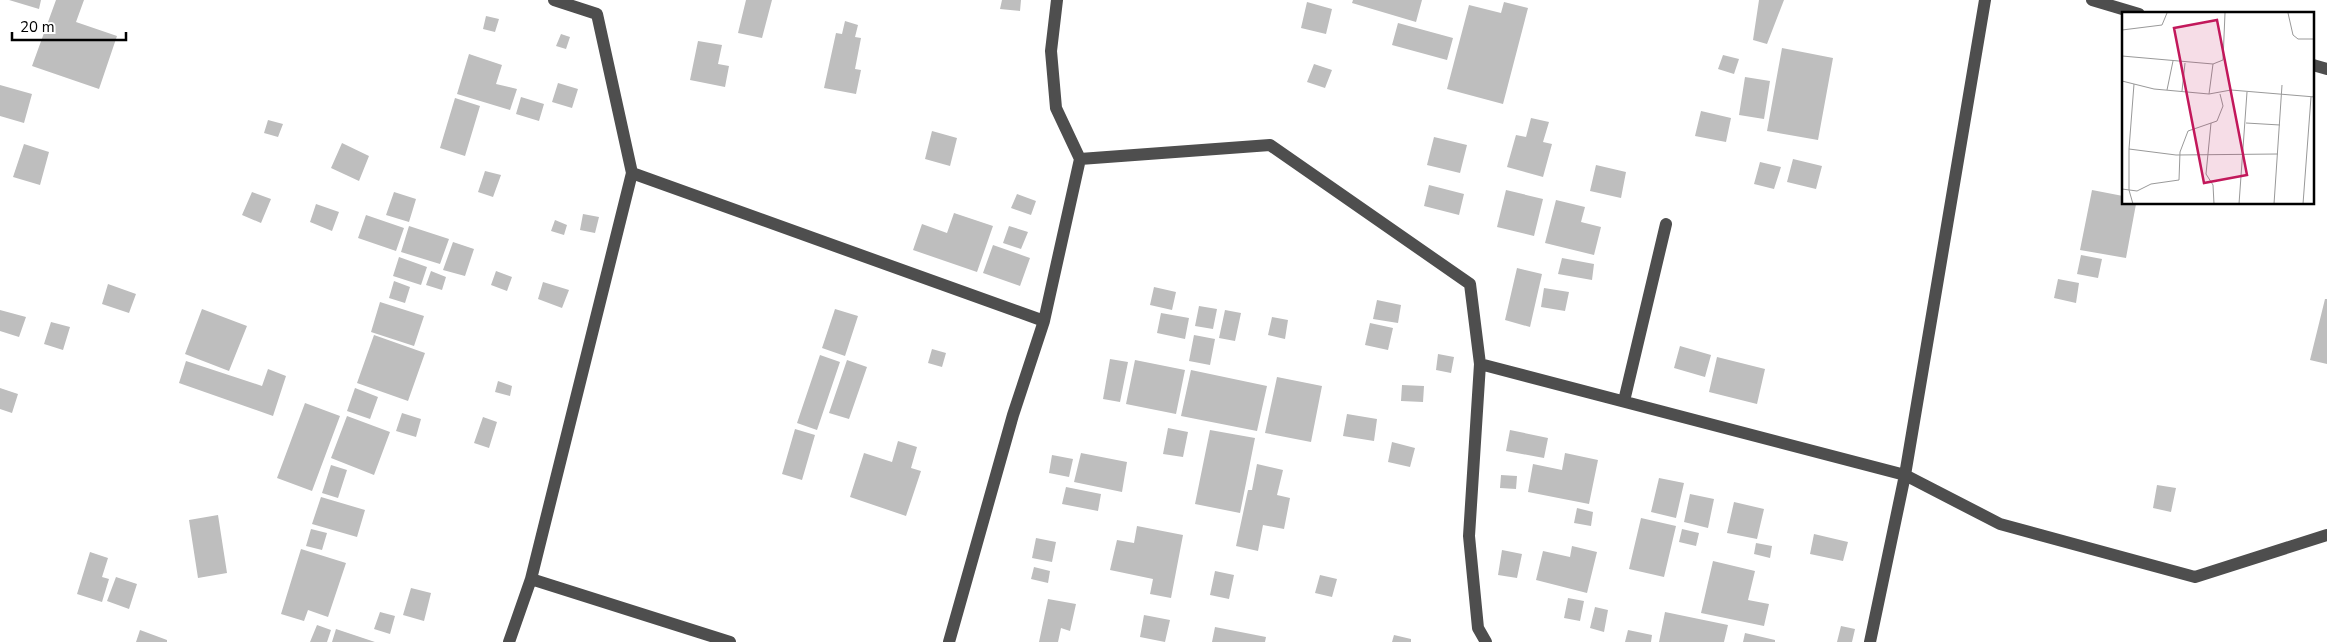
<svg xmlns="http://www.w3.org/2000/svg" width="2327" height="642" font-family="'Nunito Sans',sans-serif">
  <rect width="100%" height="100%" fill="#fff"/>
  <path fill="#bebebe" d="M9 0H41L39 9Z
    M56 0H84L76 22 117 36 99 89 32 66Z
    M746 0H772L762 38 738 33Z
    M1002 0H1021L1020 11 1000 9Z
    M1353 0H1422L1416 22 1352 3Z
    M1759 0H1784L1767 44 1753 40Z
    M1307 2 1332 9 1326 34 1301 28Z
    M1504 2 1528 8 1503 104 1447 89 1469 5 1501 13Z
    M486 16 499 19 495 32 483 29Z
    M845 21 858 25 855 37 861 38 855 69 861 70 856 94 824 88 836 33 842 34Z
    M1398 23 1453 38 1447 60 1392 45Z
    M561 34 570 37 566 49 556 46Z
    M698 41 722 45 718 64 729 66 725 87 690 80Z
    M1782 48 1833 58 1818 140 1767 131Z
    M469 54 502 65 496 84 517 89 510 110 457 94Z
    M1723 55 1739 59 1734 74 1718 69Z
    M1314 64 1332 70 1325 88 1307 82Z
    M1745 77 1770 81 1764 119 1739 115Z
    M558 83 578 89 572 108 552 102Z
    M0 85 32 94 24 123 0 116Z
    M521 97 544 104 539 121 516 114Z
    M455 98 480 106 465 156 440 148Z
    M1701 111 1731 118 1726 142 1695 136Z
    M1531 118 1549 122 1543 142 1552 144 1543 177 1507 167 1516 135 1526 137Z
    M268 120 283 124 278 137 264 133Z
    M932 131 957 138 950 166 925 159Z
    M1434 137 1467 145 1460 173 1427 165Z
    M342 143 369 156 359 181 331 168Z
    M24 144 49 152 40 185 13 177Z
    M1793 159 1822 166 1816 189 1787 182Z
    M1760 162 1781 167 1774 189 1754 184Z
    M1596 165 1626 172 1621 198 1590 191Z
    M485 171 501 175 493 197 478 192Z
    M1429 185 1464 194 1459 215 1424 206Z
    M1506 190 1543 199 1534 236 1497 227Z
    M2092 190 2123 196V204H2136L2126 258 2080 250Z
    M252 192 271 199 261 223 242 215Z
    M394 192 416 199 409 222 386 215Z
    M1017 194 1036 201 1031 215 1011 208Z
    M1556 200 1585 207 1581 222 1601 227 1594 255 1545 243Z
    M316 204 339 212 332 231 310 222Z
    M954 213 993 226 977 272 913 250 922 224 947 233Z
    M583 214 599 217 595 233 580 230Z
    M366 215 404 228 396 251 358 238Z
    M555 220 567 225 564 235 551 231Z
    M409 226 449 239 440 264 401 252Z
    M1009 226 1028 232 1021 249 1003 243Z
    M453 242 474 249 465 276 443 270Z
    M993 245 1030 258 1020 286 983 273Z
    M2081 255 2102 259 2098 278 2077 274Z
    M399 257 427 267 421 285 393 276Z
    M1562 258 1594 264 1592 280 1558 274Z
    M1517 268 1542 274 1530 327 1505 320Z
    M431 271 446 277 442 290 426 285Z
    M496 271 512 277 507 291 491 285Z
    M2058 279 2079 283 2076 303 2054 298Z
    M394 281 410 287 405 303 389 298Z
    M543 282 569 290 562 308 538 299Z
    M108 284 136 294 129 313 102 304Z
    M1154 287 1176 292 1172 310 1150 305Z
    M1544 288 1569 292 1565 311 1541 307Z
    M2325 299H2327V364L2310 360Z
    M1377 300 1401 305 1398 323 1373 319Z
    M380 302 424 316 414 346 371 332Z
    M1199 306 1217 309 1213 329 1195 326Z
    M202 309 247 326 229 371 185 354Z
    M835 309 858 316 845 356 822 348Z
    M0 310 26 317 19 337 0 331Z
    M1225 310 1241 313 1235 341 1219 338Z
    M1161 313 1189 318 1185 339 1157 333Z
    M1272 317 1288 320 1285 339 1268 335Z
    M51 322 70 327 63 350 44 344Z
    M1370 323 1393 328 1388 350 1365 345Z
    M374 335 425 353 408 401 357 383Z
    M1194 335 1215 339 1210 365 1189 361Z
    M1680 346 1711 355 1705 377 1674 368Z
    M932 349 946 353 942 367 928 363Z
    M1438 354 1454 357 1451 373 1436 370Z
    M820 355 840 362 817 430 797 423Z
    M1717 357 1765 369 1757 404 1709 392Z
    M1110 359 1128 362 1120 402 1103 399Z
    M847 360 867 367 849 419 829 413Z
    M1135 360 1185 370 1176 414 1126 404Z
    M186 361 262 386 268 369 286 376 273 416 179 383Z
    M1191 370 1267 386 1257 431 1181 416Z
    M1277 377 1322 386 1311 442 1265 433Z
    M498 381 512 386 510 396 495 392Z
    M1402 385 1424 386 1423 402 1401 401Z
    M0 388 18 394 12 413 0 409Z
    M355 388 378 397 370 419 347 411Z
    M305 403 340 416 312 491 277 478Z
    M402 413 421 419 416 437 396 431Z
    M1347 414 1377 419 1374 441 1343 436Z
    M347 416 390 432 374 475 331 458Z
    M483 417 497 422 489 448 474 443Z
    M1168 428 1188 432 1183 457 1163 454Z
    M795 429 815 435 802 480 782 474Z
    M1210 430 1255 438 1240 513 1195 504Z
    M1510 430 1548 438 1544 458 1506 451Z
    M898 441 917 447 911 468 921 471 906 516 850 497 864 453 892 462Z
    M1392 442 1415 448 1410 467 1388 462Z
    M1081 453 1127 462 1122 492 1074 482Z
    M1565 453 1598 460 1589 504 1528 492 1533 464 1562 470Z
    M1052 455 1073 459 1069 477 1049 473Z
    M1257 464 1283 470 1277 495 1290 498 1284 529 1263 525 1258 551 1236 546 1248 490H1252Z
    M331 465 347 470 338 498 322 493Z
    M1501 475 1517 476 1516 489 1500 488Z
    M1659 478 1684 483 1676 518 1651 512Z
    M2157 485 2176 488 2171 512 2153 508Z
    M1066 487 1101 494 1098 511 1062 504Z
    M1690 494 1714 499 1708 528 1684 522Z
    M321 497 365 510 357 537 312 524Z
    M1734 502 1764 509 1757 539 1727 533Z
    M1577 508 1593 512 1591 526 1574 523Z
    M218 515 227 573 198 578 189 520Z
    M1641 518 1676 526 1664 577 1629 569Z
    M1137 526 1183 535 1171 598 1150 594 1153 579 1110 570 1117 540 1134 543Z
    M311 529 327 533 322 550 306 546Z
    M1682 529 1699 533 1696 546 1679 542Z
    M1814 534 1848 542 1843 561 1810 554Z
    M1036 538 1056 542 1052 562 1032 558Z
    M1756 543 1772 546 1770 558 1754 554Z
    M1572 546 1597 552 1587 593 1536 580 1543 551 1570 557Z
    M301 549 346 563 328 617 308 610 304 621 281 614Z
    M1502 550 1522 554 1517 578 1498 575Z
    M90 552 108 558 102 577 109 579 102 602 77 594Z
    M1713 561 1755 571 1748 600 1769 604 1764 626 1701 613Z
    M1034 567 1050 571 1048 583 1031 579Z
    M1215 571 1234 575 1229 599 1210 595Z
    M1320 575 1337 579 1332 597 1315 593Z
    M116 577 137 584 129 609 107 601Z
    M411 588 431 593 424 621 403 615Z
    M1568 598 1584 601 1580 621 1564 618Z
    M1048 599 1076 604 1070 631 1061 628 1058 642H1039Z
    M1595 607 1608 610 1604 632 1590 628Z
    M380 612 395 616 390 634 374 629Z
    M1665 612 1728 625 1724 642H1659Z
    M1144 615 1170 620 1165 642 1140 637Z
    M317 625 331 630 327 642H310Z
    M1841 626 1855 629 1852 642H1837Z
    M1215 627 1266 637 1265 642H1212Z
    M336 629 375 642H332Z
    M140 630 167 640V642H136Z
    M1628 630 1652 635 1651 642H1625Z
    M1745 633 1775 640V642H1743Z
    M1394 635 1411 639V642H1392Z"/>
  <g fill="none" stroke-linecap="round" stroke-linejoin="round">
    <path stroke="#4e4e4e" stroke-width="12" d="M554 0 597 14 632 173 1044 321
      M2092 0 2139 14
      M2313 65 2327 69
      M1080 159 1270 145 1470 284 1480 364 1469 536 1478 628 1486 642
      M1480 364 1905 475 2000 524 2195 577 2327 535
      M1624 401 1666 224
      M531 579 730 642
      M509 642 531 579 632 173
      M949 642 1013 415 1044 321 1080 159 1056 108 1051 51 1057 0
      M1870 642 1905 475 1985 0"/>
  </g>
  <g transform="translate(2122 12)">
    <rect width="192" height="192" fill="#fff"/>
    <path fill="none" stroke="#999" stroke-width="1" d="M166 1 171 23 176 27H193M0 18 40 13 45 1M0 44 91 52M0 69 32 77 87 82 109 78 193 85M45 78 51 49M60 79 63 51M87 82 91 52 101 48 103 1M89 111 84 162 91 173 92 192M124 111 158 113M7 137 54 143 156 142M0 177 15 179 29 172 57 168 58 140 66 119 95 109 101 94 98 82M11 192 7 178V137L12 72M117 192 125 80M152 192 160 73M181 192 189 85"/>
    <path fill="#c2185b" fill-opacity="0.15" stroke="#c2185b" stroke-width="2.5" d="M95 8 125 163 82 171 52 16Z"/>
    <rect width="192" height="192" fill="none" stroke="#000" stroke-width="2.5"/>
  </g>
  <path d="M12 32v8h114v-8" fill="none" stroke="#000000" stroke-width="2.5"/>
  <text x="20" y="32" font-size="15" fill="#000000" stroke="#ffffff" stroke-width="4" paint-order="stroke">20 m</text>
</svg>
